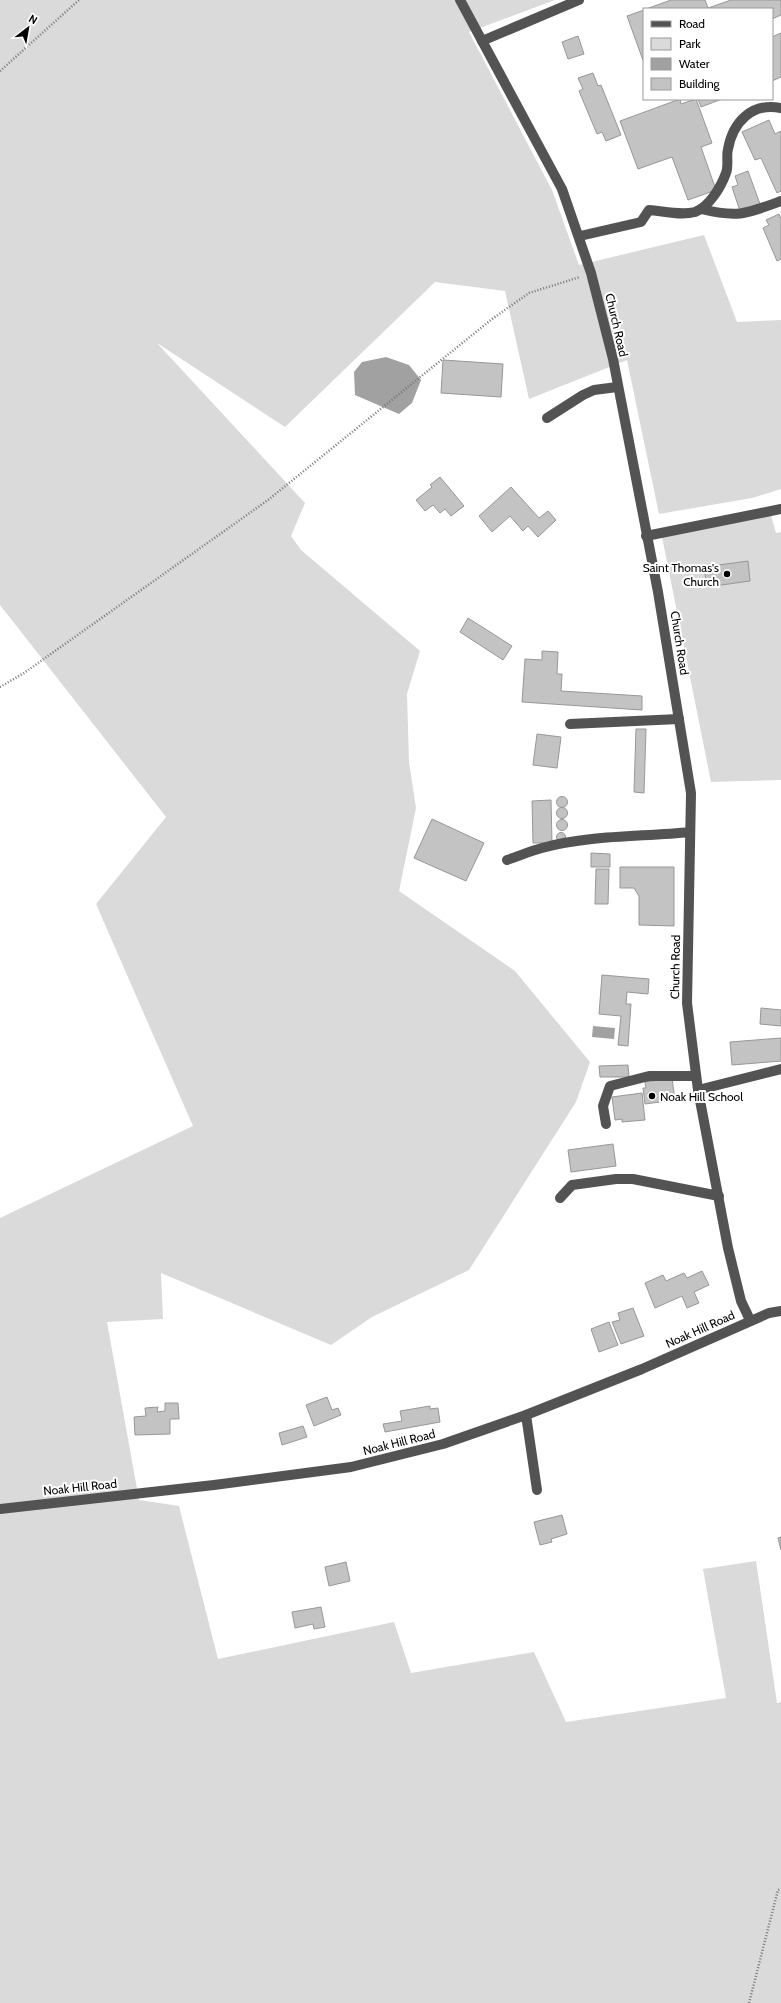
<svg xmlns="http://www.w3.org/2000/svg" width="781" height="2003" font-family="Cabin,sans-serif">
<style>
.green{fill:#dadada}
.water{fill:#a1a1a1}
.building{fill:#c3c3c3;stroke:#979797}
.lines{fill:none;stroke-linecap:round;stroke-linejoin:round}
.path{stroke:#757575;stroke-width:2.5;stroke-dasharray:1 2;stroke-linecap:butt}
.minor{stroke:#535353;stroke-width:10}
.poi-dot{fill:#000;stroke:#fff;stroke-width:1.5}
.labels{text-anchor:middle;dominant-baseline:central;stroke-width:4;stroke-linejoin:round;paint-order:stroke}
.street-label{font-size:12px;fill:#000;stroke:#fff}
.poi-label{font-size:12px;fill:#000;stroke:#fff;text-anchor:end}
</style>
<rect width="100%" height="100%" fill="#fff"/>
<g class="green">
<path d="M0,0h555l-86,32 83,158 27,75 125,-30 33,87 44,-2v169l-29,9 -93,16 -32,-154 -98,39 -24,-108 -70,-9 -150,145 -128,-84 148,160 -14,33 10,14 119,101 -13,43 2,68 7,46 -17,83 116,80 75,91 -14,40 -107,168 -97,47 -41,28 -170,-72 2,46 -56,3 32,178 40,6 39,153 176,-37 17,51 123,-21 32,70 160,-24 -23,-129 53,-8 21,142 4,-1v301h-781v-785l193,-92 -97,-222 70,-87 -166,-212z"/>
<path d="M770,512l6,21 5,-1v248l-70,2 -50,-250z"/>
</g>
<g class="water">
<path d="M386,357l23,8 12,15 -9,23 -13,11 -44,-19 -1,-23 8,-10z"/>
<path d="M593,1026l22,2 -1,11 -22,-2z"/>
</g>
<g class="building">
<path d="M671,0h34l3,8 23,-8h50v15l-9,4v-10h-126z"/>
<path d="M644,10v53l-17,-47z"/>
<path d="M781,33v44l-9,4v-44z"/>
<path d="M578,36l6,18 -16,5 -6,-17z"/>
<path d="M593,73l5,13 3,-1 20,50 -15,6 -4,-9 -5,2 -18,-43 4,-2 -5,-11z"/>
<path d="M680,99l1,5 15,-5 16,44 -11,4 15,43 -28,10 -16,-43 -34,12 -18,-48z"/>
<path d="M698,99h24l-21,8z"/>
<path d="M769,120l6,14 6,-3v60l-4,2 -16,-35 -6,2 -13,-28z"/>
<path d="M748,171l12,33 -20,7 -8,-24 6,-2 -3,-9z"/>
<path d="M779,214l2,5v40l-4,2 -14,-33 6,-3 -3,-5z"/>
<path d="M443,360l60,4 -2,33 -60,-4z"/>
<path d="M440,477l24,29 -13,10 -6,-7 -5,4 -7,-8 -8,6 -9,-11 16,-13 -2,-2z"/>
<path d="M511,487l28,31 9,-7 8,9 -18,17 -10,-11 -5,5 -13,-15 -18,16 -13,-16z"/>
<path d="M748,561l2,20 -43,6 -3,-20z"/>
<path d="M468,618l44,28 -9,14 -43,-28z"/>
<path d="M542,651l16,1 -1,22h5l-1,17 81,5v14l-120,-8 3,-43 17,1z"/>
<path d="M636,729h10l-2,64 -10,-1z"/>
<path d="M537,734l24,3 -4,31 -24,-3z"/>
<circle cx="562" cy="802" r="5.5"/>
<path d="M551,800l1,43h-19l-1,-42z"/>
<circle cx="562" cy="813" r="5.5"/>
<path d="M432,819l52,24 -18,38 -52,-23z"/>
<circle cx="562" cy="825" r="5.5"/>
<circle cx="561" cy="837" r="4.5"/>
<path d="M591,853l19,1v13h-19z"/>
<path d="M620,867h54v59l-35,-1v-29l-5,-8h-14z"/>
<path d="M596,869h13l-1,35h-13z"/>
<path d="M602,975l47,4 -1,15 -21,-2 -1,12h5l-3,42 -10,-1 3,-29 -22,-2z"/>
<path d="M761,1008l20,2v16l-21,-2z"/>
<path d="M781,1038v23l-49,4 -2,-23z"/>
<path d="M628,1065l1,12h-29l-1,-11z"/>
<path d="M672,1078l3,22 -30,4 -2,-16h3l-1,-6z"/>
<path d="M642,1093l3,27 -23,2v-3l-7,1 -3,-23z"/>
<path d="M613,1144l3,22 -45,6 -3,-22z"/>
<path d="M702,1271l7,14 -15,7 5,11 -12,5 -5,-12 -27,12 -10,-25 18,-8 3,6 18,-8 3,5z"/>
<path d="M633,1308l11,28 -23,8 -9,-22 8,-2 -2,-7z"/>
<path d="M609,1322l9,23 -19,7 -8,-23z"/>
<path d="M327,1397l5,13 6,-2 3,7 -27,11 -8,-21z"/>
<path d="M165,1403h13l1,16h-9v15l-35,1 -1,-18 12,-1 -1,-8 13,-1 -1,5 8,-1z"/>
<path d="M430,1406v3l8,-1 2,14 -55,10 -2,-8 19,-3 -2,-10z"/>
<path d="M303,1426l4,11 -25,8 -3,-12z"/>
<path d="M562,1515l5,19 -16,5 1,3 -12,3 -6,-23z"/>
<path d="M781,1537v13l-3,-12z"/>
<path d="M346,1562l4,19 -21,5 -4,-19z"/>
<path d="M321,1607l4,20 -11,2 -1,-5 -18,4 -3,-16z"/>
</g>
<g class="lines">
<g class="path">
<path d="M0,71l79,-71"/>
<path d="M0,687l24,-14 244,-173 224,-181 37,-26 51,-16"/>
<path d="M749,2003l29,-113 3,-1"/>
</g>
<g class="minor">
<path d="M460,0l102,189 29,84 22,86 45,233 33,201 -4,210 11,87 30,158 13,53 9,19"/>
<path d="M482,41l97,-41"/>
<path d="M701,209c37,9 45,5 80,-8"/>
<path d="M580,236l61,-14 8,-12c14,1 32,6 46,2 14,-5 26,-25 31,-39 3,-7 0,-17 2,-24 5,-27 24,-47 53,-41"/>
<path d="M547,418l36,-23 11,-5 23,-3"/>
<path d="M646,536l135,-27"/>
<path d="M570,724l109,-5"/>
<path d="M507,860c12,-4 23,-9 35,-12 48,-13 99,-11 148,-16"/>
<path d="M698,1090l83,-21"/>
<path d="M606,1124l-3,-18 7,-20 39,-10h47"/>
<path d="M560,1198l12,-13 44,-6h17l86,17"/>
<path d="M526,1415l11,75"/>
<path d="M0,1509l214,-24 137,-18 92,-23 83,-29 116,-46 127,-56 12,-2"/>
</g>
</g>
<g class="poi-dot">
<circle cx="727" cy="574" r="4"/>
<circle cx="652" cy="1096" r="4"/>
</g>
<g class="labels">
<g class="street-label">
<text transform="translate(617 325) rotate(77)">Church Road</text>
<text transform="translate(680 643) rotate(81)">Church Road</text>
<text transform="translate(675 967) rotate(-89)">Church Road</text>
<text transform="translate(700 1329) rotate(-24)">Noak Hill Road</text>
<text transform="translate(399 1442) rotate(-14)">Noak Hill Road</text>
<text transform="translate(80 1487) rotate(-6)">Noak Hill Road</text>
</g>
<g class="poi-label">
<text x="719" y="567">Saint Thomas's<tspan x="719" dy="14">Church</tspan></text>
<text x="660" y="1096" text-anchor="start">Noak Hill School</text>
</g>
</g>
<rect x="643" y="8" width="130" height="92" fill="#ffffff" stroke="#999999"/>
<rect x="651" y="21" width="20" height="6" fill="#535353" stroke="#999999"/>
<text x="679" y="28" font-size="12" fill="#000000">Road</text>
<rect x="651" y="38" width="20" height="12" fill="#dadada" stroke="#999999"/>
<text x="679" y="48" font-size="12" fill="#000000">Park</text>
<rect x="651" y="58" width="20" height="12" fill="#a1a1a1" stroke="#999999"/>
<text x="679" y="68" font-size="12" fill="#000000">Water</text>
<rect x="651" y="78" width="20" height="12" fill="#c3c3c3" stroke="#999999"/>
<text x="679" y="88" font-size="12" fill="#000000">Building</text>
<g transform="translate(28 28) rotate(31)" stroke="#ffffff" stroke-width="3" paint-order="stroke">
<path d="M0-3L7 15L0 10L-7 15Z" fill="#000000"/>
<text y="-6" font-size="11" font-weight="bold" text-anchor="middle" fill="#000000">N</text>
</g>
</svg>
